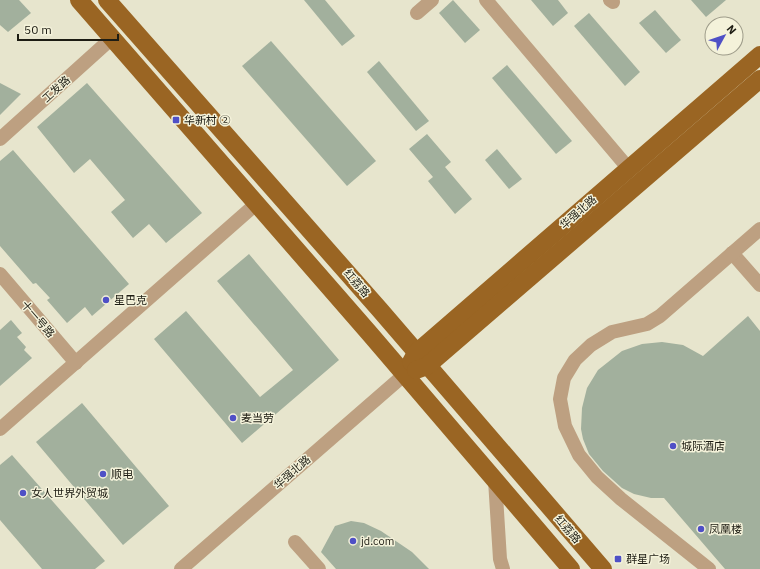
<svg xmlns="http://www.w3.org/2000/svg" width="760" height="569" font-family="'IBM Plex Sans','Noto Sans SC',sans-serif">
<style>
.building{fill:#a2b09d}
.lines{fill:none;stroke-linecap:round;stroke-linejoin:round}
.minor{stroke:#bda081;stroke-width:14}
.major{stroke:#9a6523;stroke-width:18}
.poi-dot{fill:#4f50c6;stroke:#f4f2da;stroke-width:1.5}
.labels{text-anchor:middle;dominant-baseline:central;stroke-width:3;stroke-linejoin:round;paint-order:stroke}
.street-label{font-size:11px;fill:#1d1c13;stroke:#f4f2da}
.poi-label{font-size:11px;fill:#1d1c13;stroke:#f4f2da;text-anchor:start}
</style>
<rect width="100%" height="100%" fill="#e7e5cd"/>
<g class="building">
<path d="M0,0h19l12,13 -23,19 -8,-7z"/>
<path d="M304,0h21l30,36 -13,10z"/>
<path d="M453,0l27,30 -15,13 -26,-30z"/>
<path d="M531,0h27l10,13 -15,13z"/>
<path d="M691,0h35l-20,17z"/>
<path d="M655,10l26,30 -15,13 -27,-30z"/>
<path d="M589,13l51,59 -15,14 -51,-60z"/>
<path d="M271,41l105,120 -29,25 -105,-120z"/>
<path d="M379,61l50,60 -13,10 -49,-59z"/>
<path d="M507,65l65,76 -16,13 -64,-76z"/>
<path d="M0,83l21,11 -21,21z"/>
<path d="M87,83l115,130 -36,30 -17,-19 -16,14 -22,-26 14,-12 -35,-41 -16,14 -37,-46z"/>
<path d="M427,134l24,28 -6,5 27,32 -17,15 -27,-33 5,-4 -24,-28z"/>
<path d="M497,149l25,30 -13,10 -24,-29z"/>
<path d="M13,150l116,134 -37,32 -7,-9 -18,16 -20,-23 3,-2 -14,-15 -3,1 -33,-38v-85z"/>
<path d="M249,254l90,106 -97,83 -88,-104 32,-28 74,86 33,-27 -76,-89z"/>
<path d="M748,316l12,15v238h-35l-61,-71h-13l-17,-4 -12,-6 -19,-17 -14,-17 -6,-15 -2,-10 1,-21 5,-20 11,-18 24,-19 20,-7 20,-2 21,3 20,11z"/>
<path d="M11,320l11,13 -5,4 9,10 -2,3 8,8 -32,28v-56z"/>
<path d="M82,403l87,103 -46,39 -87,-103z"/>
<path d="M12,455l93,106 -10,8h-53l-42,-49v-55z"/>
<path d="M351,521l13,2 17,8 31,21 17,17h-93l-15,-17 14,-26z"/>
</g>
<g class="lines">
<g class="minor">
<path d="M486,0l143,169"/>
<path d="M610,0l3,2"/>
<path d="M417,13l15,-13"/>
<path d="M0,139l112,-101"/>
<path d="M732,253l28,32"/>
<path d="M0,274l76,89"/>
<path d="M0,429l256,-225"/>
<path d="M495,480l5,79 3,10"/>
<path d="M295,542l24,27"/>
<path d="M181,569l223,-194"/>
<path d="M709,569l-88,-70 -24,-22 -18,-22 -14,-29 -5,-27 4,-21 11,-18 16,-15 21,-13 35,-8 13,-8 100,-87"/>
</g>
<g class="major">
<path d="M79,0l291,334 201,235"/>
<path d="M107,0l273,310 223,259"/>
<path d="M411,362l5,-9 344,-298"/>
<path d="M416,370l11,-4 333,-287"/>
</g>
</g>
<g class="poi-dot">
<rect x="172" y="116" width="8" height="8" rx="2"/>
<circle cx="106" cy="300" r="4"/>
<circle cx="233" cy="418" r="4"/>
<circle cx="673" cy="446" r="4"/>
<circle cx="103" cy="474" r="4"/>
<circle cx="23" cy="493" r="4"/>
<circle cx="701" cy="529" r="4"/>
<circle cx="353" cy="541" r="4"/>
<rect x="614" y="555" width="8" height="8" rx="2"/>
</g>
<g class="labels">
<g class="street-label">
<text transform="translate(56 89) rotate(-42)">工发路</text>
<text transform="translate(578 212) rotate(-41)">华强北路</text>
<text transform="translate(357 283) rotate(49)">红荔路</text>
<text transform="translate(38 319) rotate(49)">十一号路</text>
<text transform="translate(292 472) rotate(-41)">华强北路</text>
<text transform="translate(568 529) rotate(49)">红荔路</text>
</g>
<g class="poi-label">
<text x="184" y="120">华新村 ②</text>
<text x="114" y="300">星巴克</text>
<text x="241" y="418">麦当劳</text>
<text x="681" y="446">城际酒店</text>
<text x="111" y="474">顺电</text>
<text x="31" y="493">女人世界外贸城</text>
<text x="709" y="529">凤凰楼</text>
<text x="361" y="541">jd.com</text>
<text x="626" y="559">群星广场</text>
</g>
</g>
<g transform="translate(724 36) rotate(50)"><circle r="19" fill="#f4f2da" stroke="#9e9c8a"/>
<path d="M0-3L7 15L0 10L-7 15Z" fill="#4f50c6"/>
<text y="-6" font-size="11" font-weight="bold" text-anchor="middle" fill="#1d1c13">N</text>
</g>
<path d="M18 34v6h100v-6" fill="none" stroke="#1d1c13" stroke-width="2"/>
<text x="24" y="34" font-size="12" fill="#1d1c13" stroke="#f4f2da" stroke-width="3" paint-order="stroke">50 m</text>
</svg>
